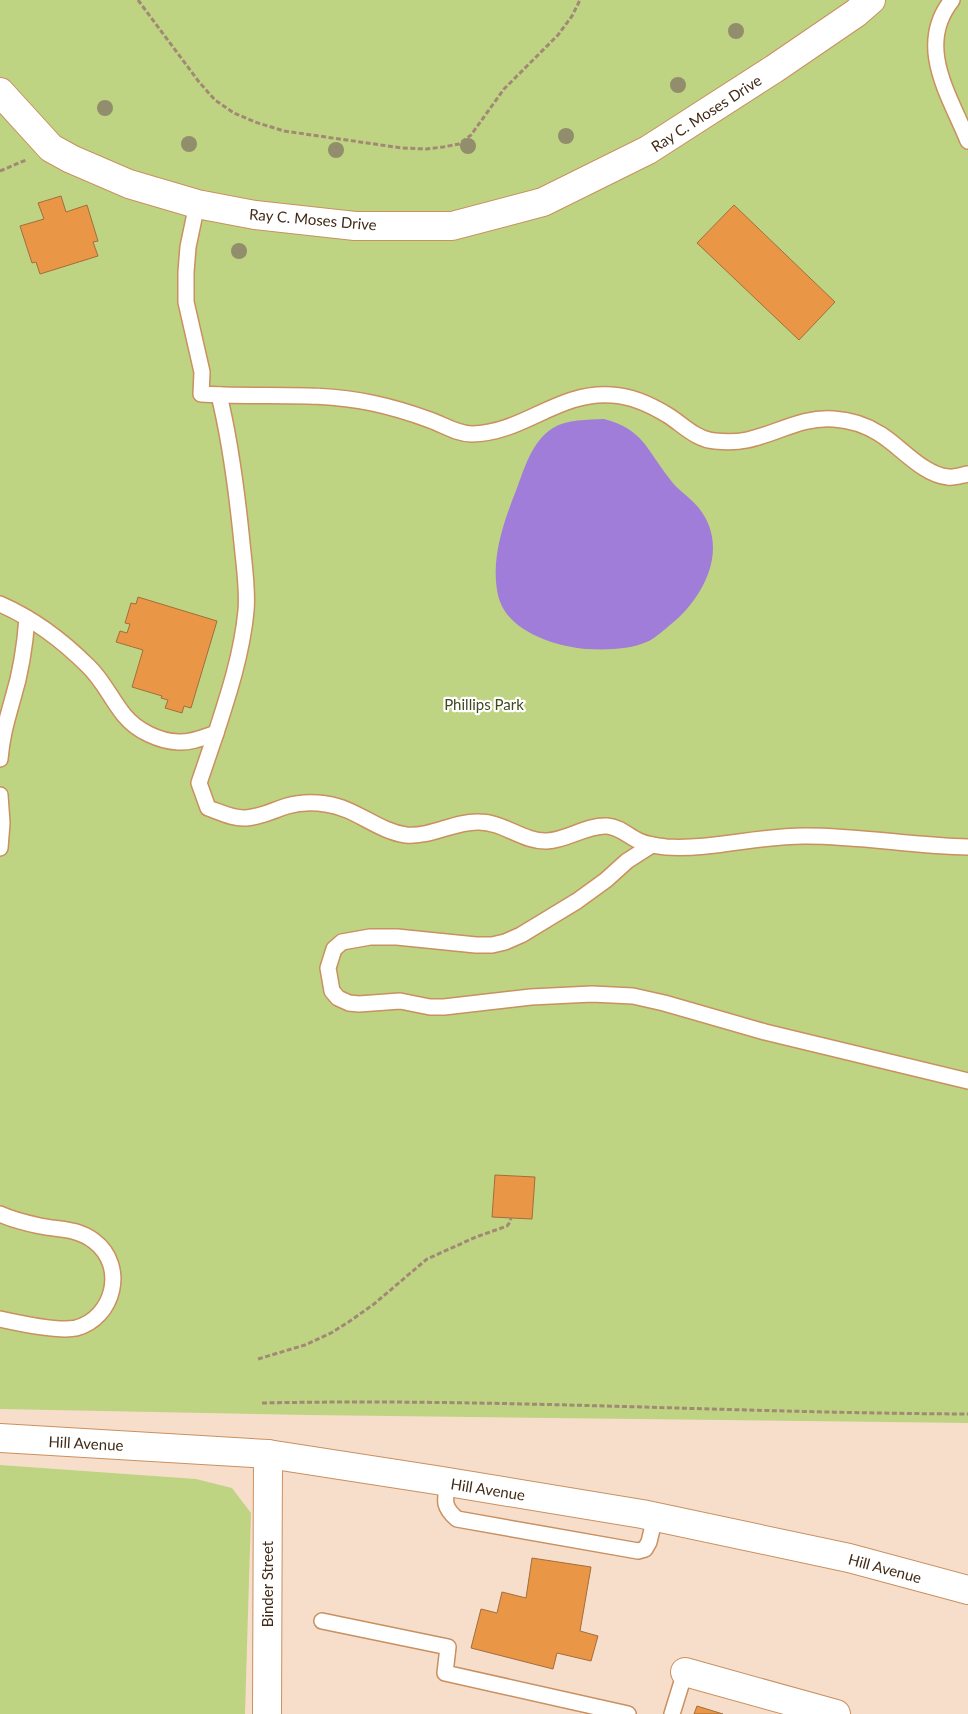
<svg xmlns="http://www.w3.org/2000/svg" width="968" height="1714" font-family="Lato,sans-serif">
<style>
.green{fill:#bfd482}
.water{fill:#a17dda}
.building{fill:#ea9647;stroke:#a36d3c}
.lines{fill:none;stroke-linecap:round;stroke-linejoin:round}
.lane-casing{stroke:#c99060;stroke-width:18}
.street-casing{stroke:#c99060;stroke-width:30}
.primary-casing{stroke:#c99060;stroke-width:30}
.path{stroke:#a18975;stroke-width:3;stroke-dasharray:5 2.5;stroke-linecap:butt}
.lane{stroke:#fff;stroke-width:15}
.street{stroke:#fff;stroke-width:28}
.primary{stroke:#fff;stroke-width:28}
.tree{fill:#928d6c}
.labels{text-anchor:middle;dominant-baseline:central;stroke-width:4.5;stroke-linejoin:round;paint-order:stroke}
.street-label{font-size:15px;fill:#412a16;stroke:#fff}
.park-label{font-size:15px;fill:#404a1e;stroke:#fff}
</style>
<rect width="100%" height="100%" fill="#f7decb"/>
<g class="green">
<path d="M0,0h968v1423l-660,-8 -308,-6z"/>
<path d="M0,1465l196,14 36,9 19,25 -6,201h-245z"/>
</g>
<path class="water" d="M604,419c39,10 43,31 65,59 8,12 21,19 29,29 33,40 6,91 -28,118 -7,6 -14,12 -21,16 -20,9 -43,9 -63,8 -33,-3 -80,-18 -88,-54 -8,-36 6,-74 19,-107 8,-21 15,-47 36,-60 14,-9 35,-8 51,-9z"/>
<g class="building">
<path d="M61,196l5,16 21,-7 11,36 -5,1 5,14 -58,18 -4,-12 -4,1 -12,-37 24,-7 -6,-16z"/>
<path d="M734,205l101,97 -36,38 -102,-97z"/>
<path d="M138,597l79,24 -26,87 -7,-2 -2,7 -17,-5 3,-8 -7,-2 1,-2 -30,-9 11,-37 -27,-8 4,-11 7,2 3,-9 -5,-1 6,-20 5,1z"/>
<path d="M495,1175l40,2 -3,42 -40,-2z"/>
<path d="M532,1558l59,9 -11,64 18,5 -7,25 -34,-8 -4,16 -82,-21 10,-39 16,4 5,-21 24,6z"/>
<path d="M697,1706l26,8h-29z"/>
</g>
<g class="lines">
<defs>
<g id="lane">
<path d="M952,0c-37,46 -2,96 16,141"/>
<path d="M197,204l-9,43 -2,25v30l16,70 -1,22c57,4 114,-3 171,9 19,4 39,10 58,17 14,5 27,14 42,14 52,-1 86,-43 140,-39 20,1 41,11 57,21 14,9 28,24 46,25 10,1 22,1 32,-1 29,-6 56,-24 87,-21 16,1 32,6 46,15 20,12 43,41 68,43 6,1 14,-2 20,-3"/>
<path d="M0,604c32,14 63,37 88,62 15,14 23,33 36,49 13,16 35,26 54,27 13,1 26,-5 38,-9 13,-40 26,-80 30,-122 2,-22 -2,-46 -4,-68 -5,-50 -11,-99 -23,-148"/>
<path d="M216,733l-17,50 9,25c12,4 25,11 38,10 15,-1 28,-8 41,-12 13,-4 27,-4 39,-2 30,4 51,27 80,31 27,2 48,-14 73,-13 25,0 44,20 68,19 21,-1 39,-16 60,-15 13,1 21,10 32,15 9,4 18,5 27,6 48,3 94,-12 141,-11 54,0 107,10 161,11"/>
<path d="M0,759c2,-24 7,-39 13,-61 8,-26 12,-53 14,-80"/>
<path d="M0,795l2,28 -2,25"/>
<path d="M652,845l-25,16 -21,19 -29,21 -56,34 -16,7 -13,3h-16l-79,-8h-27l-28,5 -8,7 -6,19 4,23 6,7 11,5 10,1 41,-3 30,6h14l87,-10 61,-3 41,2 31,7 101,29 203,49"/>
<path d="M0,1214c13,6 26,9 40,12 20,4 37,2 54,15 33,25 20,77 -18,87 -17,4 -58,-5 -76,-9"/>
<path d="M448,1482c-3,18 -6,24 9,37l181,32 7,-2 4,-7 6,-25"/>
<path d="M322,1621l126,26 -3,26 183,41"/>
<path d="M672,1714l13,-42"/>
</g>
<g id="street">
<path d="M0,92l51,56 20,11 58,25 68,20 58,11 100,11h97l91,-24 105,-52 126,-81 82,-56 15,-13"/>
<path d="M685,1672l151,42"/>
<path d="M267,1714l1,-260"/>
</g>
<path id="primary" d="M0,1438l268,16 168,26 206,34 207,44 119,32"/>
</defs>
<use href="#lane" class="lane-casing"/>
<use href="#street" class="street-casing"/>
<use href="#primary" class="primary-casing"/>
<g class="path">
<path d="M138,0l61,82 16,18 19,13 21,9 29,9 118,17 24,1 17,-2 16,-3 12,-9 33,-46 54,-54 14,-19 8,-16"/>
<path d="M0,171l26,-11"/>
<path d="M258,1359l47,-14 26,-12 19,-12 24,-17 53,-45 49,-22 31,-11 3,-4 1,-4"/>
<path d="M262,1403c235,-5 470,10 706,11"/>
</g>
<use href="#lane" class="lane"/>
<use href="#street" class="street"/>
<use href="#primary" class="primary"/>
</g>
<g class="tree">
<circle cx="736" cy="31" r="8"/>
<circle cx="678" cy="85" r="8"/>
<circle cx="105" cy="108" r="8"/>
<circle cx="566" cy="136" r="8"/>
<circle cx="189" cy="144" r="8"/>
<circle cx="468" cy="146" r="8"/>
<circle cx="336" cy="150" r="8"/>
<circle cx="239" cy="251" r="8"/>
</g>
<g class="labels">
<g class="street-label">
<text transform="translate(706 113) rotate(-33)">Ray C. Moses Drive</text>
<text transform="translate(313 219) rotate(5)">Ray C. Moses Drive</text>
<text transform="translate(86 1443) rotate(3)">Hill Avenue</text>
<text transform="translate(488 1489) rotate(9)">Hill Avenue</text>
<text transform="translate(885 1568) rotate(15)">Hill Avenue</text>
<text transform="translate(267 1584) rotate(-90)">Binder Street</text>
</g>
<g class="park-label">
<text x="484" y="704">Phillips Park</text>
</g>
</g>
</svg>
